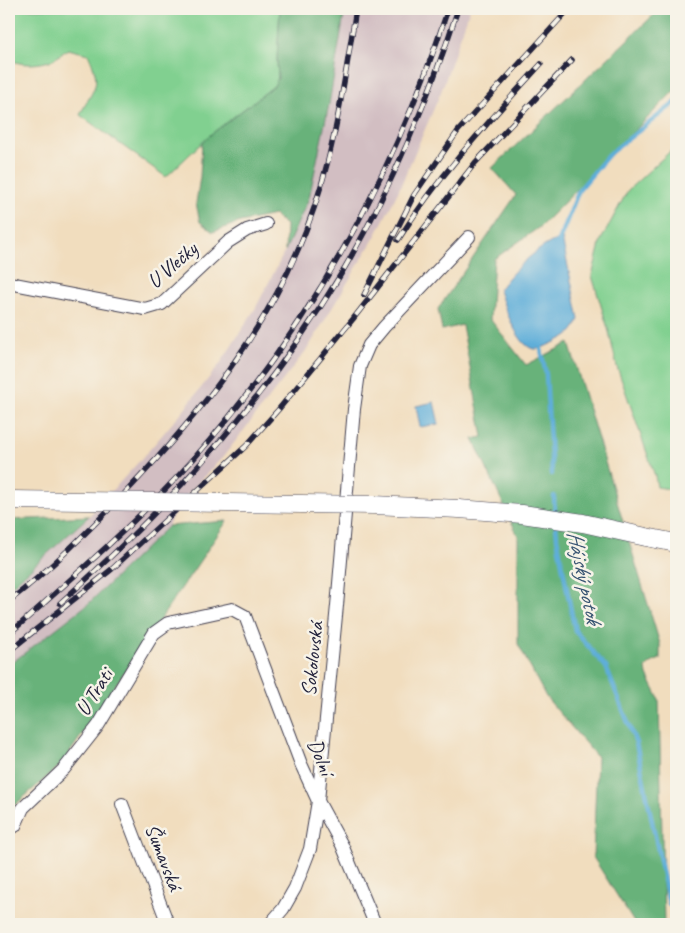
<svg xmlns="http://www.w3.org/2000/svg" width="685" height="933" font-family="Caveat,sans-serif">
<style>
.industrial{fill:#d2bec2}
.green{fill:#81d090;stroke:#527966}
.forest{fill:#68b27a;stroke:#456a5a}
.water{fill:#5eaed9;stroke:#40688a}
.lines{fill:none;stroke-linecap:round;stroke-linejoin:round}
.stream{stroke:#5eaed9;stroke-width:4.5}
.minor-casing{stroke:#413e4f;stroke-width:14}
.secondary-casing{stroke:#413e4f;stroke-width:19}
.minor{stroke:#fff;stroke-width:12}
.secondary{stroke:#fff;stroke-width:18}
.rail-casing{stroke:#22223b;stroke-width:5.5}
.rail{stroke:#f7f3e8;stroke-width:4;stroke-dasharray:11;stroke-linecap:butt}
.secondary-bridge-casing{stroke:#413e4f;stroke-width:19;stroke-linecap:butt}
.secondary-bridge{stroke:#fff;stroke-width:18}
.labels{text-anchor:middle;dominant-baseline:central;stroke-width:5;stroke-linejoin:round;paint-order:stroke}
.street-label{font-size:21px;fill:#22223b;stroke:#f7f3e8}
.water-label{font-size:22px;font-style:italic;fill:#375372;stroke:#f7f3e8}
</style>
<rect width="100%" height="100%" fill="#f7f3e8"/>
<filter id="ink" filterUnits="userSpaceOnUse"><feTurbulence type="fractalNoise" baseFrequency=".02" numOctaves="2"/><feDisplacementMap in="SourceGraphic" scale="10" xChannelSelector="R" yChannelSelector="G"/><feConvolveMatrix kernelMatrix="1 2 1 2 8 2 1 2 1" color-interpolation-filters="sRGB"/></filter>
<filter id="wash" filterUnits="userSpaceOnUse"><feTurbulence type="fractalNoise" baseFrequency=".0096" numOctaves="4" result="noise"/><feDisplacementMap in="SourceGraphic" scale="20" xChannelSelector="R" yChannelSelector="G"/><feGaussianBlur stdDeviation="1.12" result="paint"/><feColorMatrix in="noise" values="0 0 0 0 0 0 0 0 0 0 0 0 0 0 0 0 0 1.4 0 .05"/><feComposite in="paint" operator="in"/></filter>
<g filter="url(#wash)">
<rect width="100%" height="100%" fill="#f1ddbe"/>
<path class="industrial" d="M345,9h125l-29,83 -43,100 -23,45 -67,111 -85,109 -45,47 -10,22 -80,78 -79,61v-77l80,-72 56,-61 36,-42 39,-49 35,-55 30,-58 24,-53 20,-94z"/>
<g class="green">
<path d="M9,9h271l-3,51 1,18 -4,8 -64,49 -44,42 -86,-62c14,-29 23,-28 8,-61l-20,-5c-5,3 -11,9 -16,11 -13,5 -32,6 -43,-1z"/>
<path d="M676,146v344l-19,-3 -2,-11 -38,-109 -8,-35 -17,-56 9,-36 27,-50z"/>
</g>
<g class="forest">
<path d="M280,9h65l-16,95 -20,94 -24,53 1,-26 -12,-10 -34,7 -27,10 -13,-10 -4,-19 4,-26 2,-34 8,-8 64,-49 4,-8 -1,-18z"/>
<path d="M660,9h16v80l-135,137 -47,33 -4,60 36,46 43,-22 91,301v15l-9,4 -5,5 1,7 12,24 5,225h-29l-42,-67 4,-100 -51,-60 -28,-53v-108l-45,-97 10,-2 -21,-112 -20,5 -4,-21 78,-114 -24,-27z"/>
<path d="M89,516l-74,67 -6,5v-68z"/>
<path d="M227,521l-165,243 -53,46v-145l79,-61 80,-78z"/>
</g>
<g class="water">
<path d="M562,238l17,81c-5,14 -11,17 -24,23 -5,2 -12,6 -18,7 -18,3 -34,-46 -38,-59 12,-18 42,-47 63,-52z"/>
<path d="M434,402l5,22 -19,3 -4,-21z"/>
</g>
<g class="lines">
<g class="stream">
<path d="M558,243l21,-53 31,-37 66,-51"/>
<path d="M540,344l6,31 6,99"/>
<path d="M554,496l1,20"/>
<path d="M556,524l1,14 18,93 31,36 30,76 33,161 7,8"/>
</g>
</g>
</g>
<g filter="url(#ink)">
<g class="lines">
<defs>
<g id="minor">
<path d="M9,283l136,26 17,-5 66,-62 19,-12 19,-6"/>
<path d="M122,804l46,120"/>
<path d="M9,829l6,-3 8,-18 41,-39 34,-43 56,-93 14,-10 64,-14 13,7 56,148 17,37 24,44 33,79"/>
<path d="M270,924l13,-15 12,-21 15,-39 8,-48 20,-206 16,-186 6,-43 9,-21 15,-18 85,-90"/>
</g>
<path id="secondary" d="M646,537l30,6"/>
</defs>
<use href="#minor" class="minor-casing"/>
<use href="#secondary" class="secondary-casing"/>
<use href="#minor" class="minor"/>
<use href="#secondary" class="secondary"/>
<defs>
<g id="rail">
<path d="M398,240c41,-65 92,-120 143,-176"/>
<path d="M364,295l50,-100 44,-64 111,-122"/>
<path d="M9,601c42,-32 79,-70 116,-108 74,-78 142,-162 181,-263 28,-71 38,-147 50,-221"/>
<path d="M60,603c109,-96 206,-204 281,-329 49,-83 87,-173 117,-265"/>
<path d="M9,634c62,-55 126,-110 181,-171 119,-133 203,-285 258,-454"/>
<path d="M9,651l103,-82 134,-123 32,-36 75,-91 122,-156 97,-103"/>
</g>
</defs>
<use href="#rail" class="rail-casing"/>
<use href="#rail" class="rail"/>
<defs>
<path id="secondary-bridge" d="M11,500l363,5 85,4 63,5 61,9 63,14"/>
</defs>
<use href="#secondary-bridge" class="secondary-bridge-casing"/>
<use href="#secondary-bridge" class="secondary-bridge"/>
</g>
</g>
<g class="labels">
<g class="street-label">
<text transform="translate(172 265) rotate(-41)">U Vlečky</text>
<text transform="translate(312 659) rotate(-84)">Sokolovská</text>
<text transform="translate(94 692) rotate(-58)">U Trati</text>
<text transform="translate(321 757) rotate(68)">Dolní</text>
<text transform="translate(164 857) rotate(69)">Šumavská</text>
</g>
<g class="water-label">
<text transform="translate(584 577) rotate(78)">Hájský potok</text>
</g>
</g>
<rect width="685" height="933" fill="none" stroke="#f7f3e8" stroke-width="30"/>
</svg>
